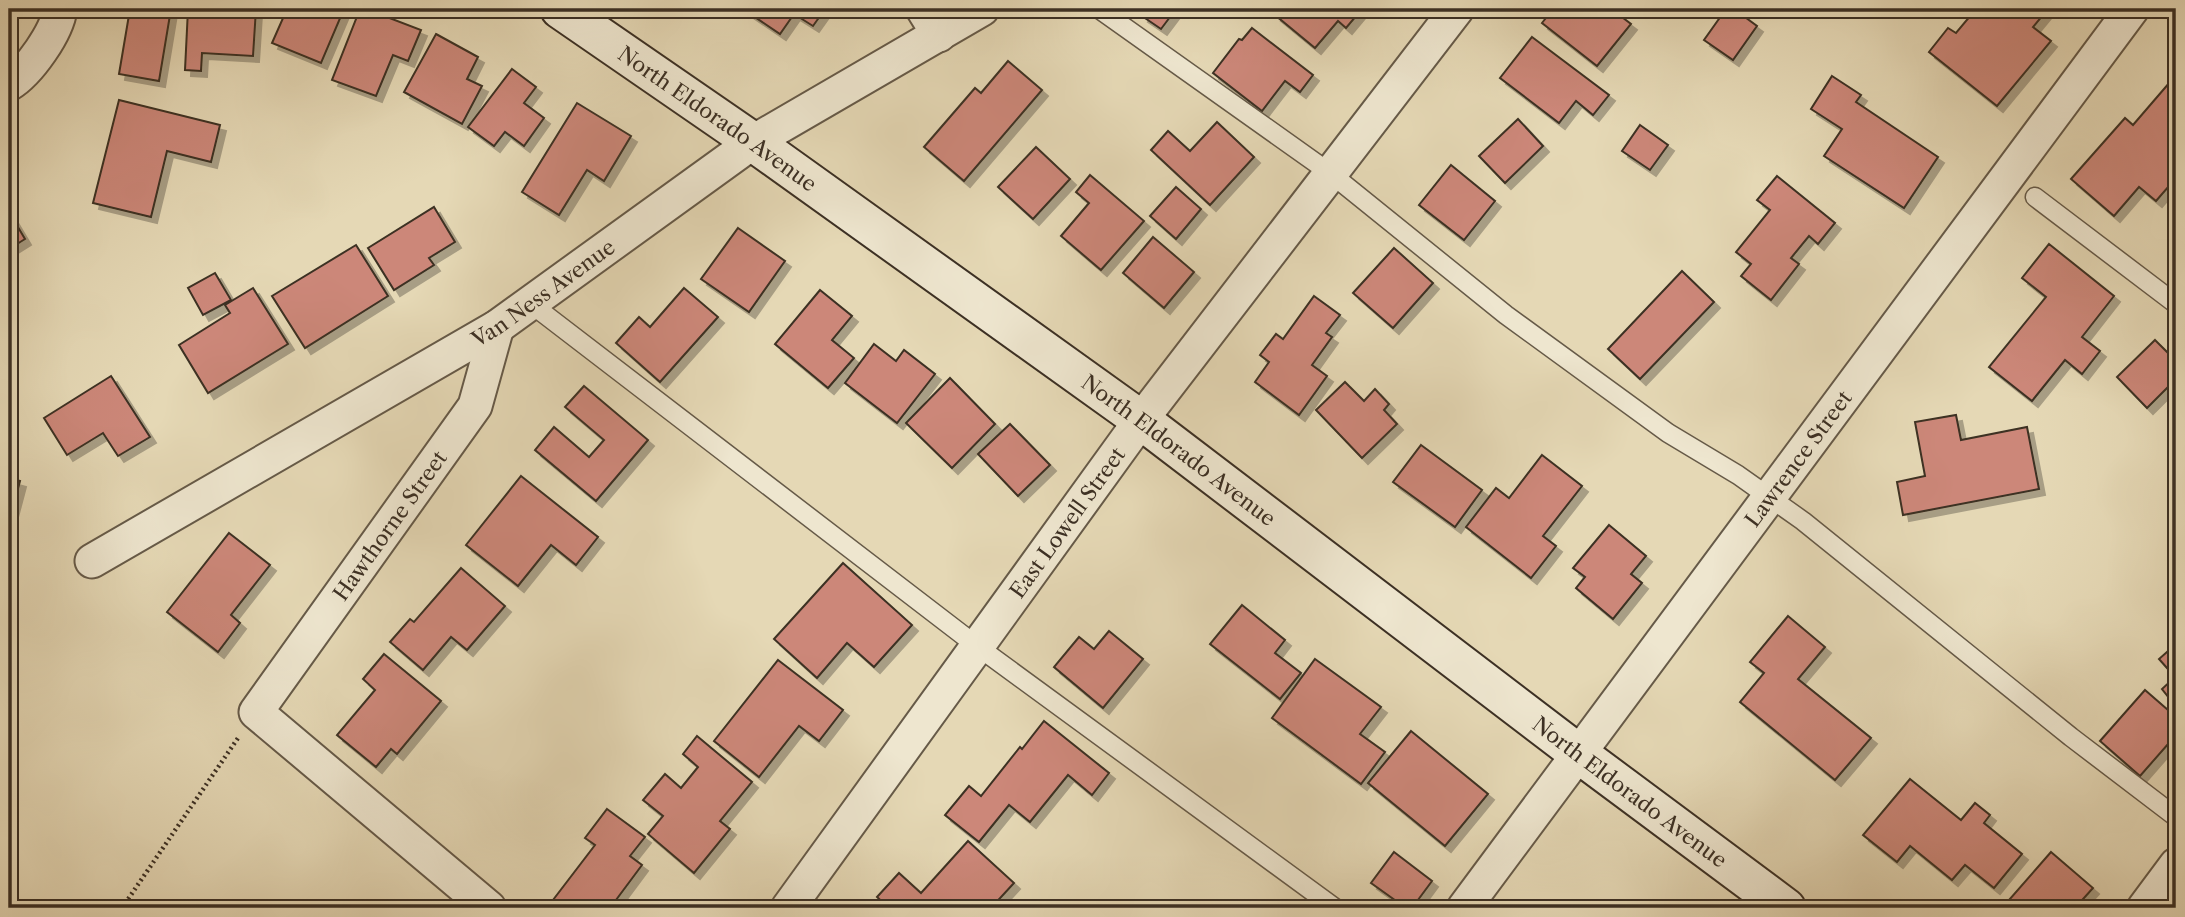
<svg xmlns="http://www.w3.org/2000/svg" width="2185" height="917" font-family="'Libre Caslon Text',serif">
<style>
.building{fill:#cc8779;stroke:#3c3024;stroke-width:2;filter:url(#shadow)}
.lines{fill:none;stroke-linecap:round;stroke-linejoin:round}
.lane-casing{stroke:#665a48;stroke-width:21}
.street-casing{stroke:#665a48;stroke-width:37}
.secondary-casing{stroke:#3c3024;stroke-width:42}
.path{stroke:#3c3024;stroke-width:4.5;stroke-dasharray:2 3.5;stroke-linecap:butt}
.lane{stroke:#eee6cf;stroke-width:18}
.street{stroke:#eee6cf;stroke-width:33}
.secondary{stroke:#eee6cf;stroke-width:38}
.labels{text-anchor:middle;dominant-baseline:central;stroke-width:7;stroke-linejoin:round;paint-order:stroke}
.street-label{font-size:21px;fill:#3c3024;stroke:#eee6cf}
</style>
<defs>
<filter id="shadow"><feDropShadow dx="6" dy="6" stdDeviation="0" flood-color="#0004"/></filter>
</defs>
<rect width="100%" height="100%" fill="#e5d8b5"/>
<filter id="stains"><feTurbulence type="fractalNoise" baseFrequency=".00286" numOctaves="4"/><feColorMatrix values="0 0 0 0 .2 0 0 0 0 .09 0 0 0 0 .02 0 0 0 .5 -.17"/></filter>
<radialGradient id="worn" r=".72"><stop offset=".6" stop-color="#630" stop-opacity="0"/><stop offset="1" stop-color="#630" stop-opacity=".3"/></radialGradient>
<g class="building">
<path d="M130,9h41l-12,72 -40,-7z"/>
<path d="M188,9h68l-3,47 -51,-3 -1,18 -16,-1z"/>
<path d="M287,9h57l-23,54 -49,-20z"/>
<path d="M360,9h6l55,21 -13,31 -15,-6 -17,41 -44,-16z"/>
<path d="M743,9h82l-12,17 -19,-12 -14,20z"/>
<path d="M1147,9h29l-15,20 -19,-13z"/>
<path d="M1280,9h82l-16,19 -8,-7 -23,27 -40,-33z"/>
<path d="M1553,9h62l-1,2 17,13 -34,42 -55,-43z"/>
<path d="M1726,9h8l23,17 -24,34 -29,-20z"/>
<path d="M1976,9h72l-15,18 18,14 -54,65 -68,-54 19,-24 8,5z"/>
<path d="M1252,28l61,47 -13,17 -15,-11 -23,30 -49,-38 26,-34 3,1z"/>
<path d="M436,34l42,23 -11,22 15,7 -20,38 -58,-32z"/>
<path d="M1532,37l77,58 -16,20 -17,-14 -17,22 -59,-45z"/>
<path d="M1008,61l34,29 -78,91 -40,-34 51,-59 6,5z"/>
<path d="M512,69l24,18 -12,16 20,15 -20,28 -19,-14 -11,14 -26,-19z"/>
<path d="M2176,75v75l-4,5 4,3v20l-20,23 -17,-14 -25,29 -43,-37 54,-61 8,7z"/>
<path d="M1832,76l29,19 -5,7 82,55 -34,51 -80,-52 18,-27 -31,-20z"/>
<path d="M119,100l101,25 -9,37 -44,-11 -16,66 -58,-14z"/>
<path d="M577,103l54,33 -27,45 -17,-11 -28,45 -37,-23z"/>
<path d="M1518,119l25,27 -38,37 -26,-27z"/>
<path d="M1217,122l37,35 -44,48 -59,-55 17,-19 22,20z"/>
<path d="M1640,125l28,20 -18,25 -28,-19z"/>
<path d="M1036,147l34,32 -37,40 -35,-32z"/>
<path d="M1451,165l44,36 -31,39 -45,-35z"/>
<path d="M1090,175l54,46 -43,49 -40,-34 28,-33 -13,-11z"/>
<path d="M1777,176l58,47 -17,21 -9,-8 -18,22 8,6 -28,36 -30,-24 10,-12 -15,-12 34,-42 -13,-10z"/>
<path d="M1176,187l25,22 -25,30 -26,-23z"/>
<path d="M434,207l21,35 -26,16 5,7 -40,25 -26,-42z"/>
<path d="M9,212l16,27 -16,10z"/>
<path d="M738,228l47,33 -36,51 -48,-33z"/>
<path d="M1153,237l41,35 -30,36 -41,-35z"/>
<path d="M2049,244l65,52 -32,41 18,14 -18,23 -17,-14 -33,41 -43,-34 57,-70 -24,-19z"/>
<path d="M356,245l32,51 -83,52 -33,-52z"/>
<path d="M1394,248l39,35 -40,45 -40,-35z"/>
<path d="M1682,271l32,31 -74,77 -32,-30z"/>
<path d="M215,273l16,27 -28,15 -15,-27z"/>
<path d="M253,288l35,56 -80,49 -29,-48 51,-32 -5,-8z"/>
<path d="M684,288l34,29 -58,65 -44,-39 23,-26 11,10z"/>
<path d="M820,290l32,26 -20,24 22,18 -26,30 -53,-44z"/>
<path d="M1314,296l26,19 -14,18 6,4 -20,28 15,11 -28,39 -44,-33 14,-20 -9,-7 16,-21 7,5z"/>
<path d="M2155,340l21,21v18l-29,29 -30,-31z"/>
<path d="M874,344l22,17 8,-11 31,24 -38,49 -52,-40z"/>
<path d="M111,376l39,61 -32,19 -15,-23 -36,22 -23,-37z"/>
<path d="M950,378l45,46 -43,44 -46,-45z"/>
<path d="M1345,382l19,19 11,-12 14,15 -5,6 13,14 -35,34 -46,-48z"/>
<path d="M584,386l64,54 -52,61 -61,-51 19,-23 35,30 15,-17 -39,-33z"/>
<path d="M1956,415l5,25 66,-13 12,62 -136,26 -6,-33 28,-6 -10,-54z"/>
<path d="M1010,424l40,41 -32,31 -40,-42z"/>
<path d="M1421,445l61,45 -27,37 -62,-45z"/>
<path d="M1542,455l40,31 -39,50 13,10 -25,32 -65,-51 30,-39 13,10z"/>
<path d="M521,476l77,61 -22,28 -25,-20 -33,41 -52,-41z"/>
<path d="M9,478l11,3 -9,34h-2z"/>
<path d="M1609,525l37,31 -15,18 11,9 -29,36 -37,-31 9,-11 -12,-9z"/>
<path d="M229,533l41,32 -39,50 9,8 -22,29 -51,-40z"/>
<path d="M843,563l69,62 -38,42 -27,-24 -30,35 -43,-39z"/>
<path d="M461,568l44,38 -38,44 -16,-13 -28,33 -33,-28 20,-23 4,3z"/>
<path d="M1242,605l43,35 -10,13 26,20 -21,26 -70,-55z"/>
<path d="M1788,616l37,31 -27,32 73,59 -36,42 -95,-78 24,-29 -14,-11z"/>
<path d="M1109,631l34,28 -40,49 -49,-41 25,-30 15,12z"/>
<path d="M2176,644v56l-3,3 -11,-14 13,-12 -16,-18z"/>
<path d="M384,654l57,47 -44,53 -6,-5 -15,18 -39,-32 38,-45 -12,-11z"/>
<path d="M1315,659l66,48 -21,27 25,18 -24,32 -89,-66z"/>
<path d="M778,660l65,50 -24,31 -20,-15 -40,51 -45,-36z"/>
<path d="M2145,690l31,27v18l-36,41 -40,-35z"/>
<path d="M1044,721l65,52 -17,22 -24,-20 -38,47 -21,-17 -30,37 -34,-27 24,-29 12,10 39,-49 2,2z"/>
<path d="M1411,731l77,63 -43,52 -77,-63z"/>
<path d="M697,736l55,46 -32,39 10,8 -36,44 -46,-39 15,-18 -20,-16 22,-26 16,14 17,-21 -15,-13z"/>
<path d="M1910,779l51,41 14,-17 15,12 -6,8 38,31 -28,34 -29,-23 -13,15 -42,-34 -13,16 -34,-27z"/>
<path d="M607,809l38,28 -15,19 12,9 -32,43h-46l-11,-8 42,-55 -10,-7z"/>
<path d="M968,841l46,42 -23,25h-102l-12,-11 22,-24 22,20z"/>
<path d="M1394,852l38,29 -20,27h-6l-35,-25z"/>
<path d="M2051,852l42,36 -18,20h-73z"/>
</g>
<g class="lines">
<defs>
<g id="lane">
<path d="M1099,9l231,164 176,142 162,118 70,42 65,46 268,216 105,80"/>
<path d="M2035,197l141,107"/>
<path d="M530,303l447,343 358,262"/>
</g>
<g id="street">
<path d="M923,9l16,26"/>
<path d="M9,84c20,-12 48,-52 51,-75"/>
<path id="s1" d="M92,561l405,-234 256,-185 229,-133"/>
<path id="s2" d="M489,908l-233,-196 219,-306 22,-79"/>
<path id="s3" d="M788,908l353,-488 316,-411"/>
<path id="s4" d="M1464,908l668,-899"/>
<path d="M2144,908l32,-43"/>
</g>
<g id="secondary">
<path id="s5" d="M560,9l193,133 388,278 438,334 207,154"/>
</g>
</defs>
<use href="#lane" class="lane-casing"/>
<use href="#street" class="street-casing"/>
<use href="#secondary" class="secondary-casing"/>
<path class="path" d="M122,908l116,-170"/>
<use href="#lane" class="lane"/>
<use href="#street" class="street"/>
<use href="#secondary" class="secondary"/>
</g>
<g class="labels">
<g class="street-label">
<text stroke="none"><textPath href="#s5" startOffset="192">North Eldorado Avenue</textPath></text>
<text stroke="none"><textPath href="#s1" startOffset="525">Van Ness Avenue</textPath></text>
<text stroke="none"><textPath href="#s5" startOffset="760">North Eldorado Avenue</textPath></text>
<text stroke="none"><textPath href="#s4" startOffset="560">Lawrence Street</textPath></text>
<text stroke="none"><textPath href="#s3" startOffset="476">East Lowell Street</textPath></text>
<text stroke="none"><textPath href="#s2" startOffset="534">Hawthorne Street</textPath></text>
<text stroke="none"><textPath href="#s5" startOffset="1326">North Eldorado Avenue</textPath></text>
</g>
</g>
<rect width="2185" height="917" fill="none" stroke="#e5d8b5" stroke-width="35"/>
<rect x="10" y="10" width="2164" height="896" fill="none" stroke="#3c3024" stroke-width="3.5"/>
<rect x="18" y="18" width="2150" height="882" fill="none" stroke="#3c3024" stroke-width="2"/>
<rect width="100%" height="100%" filter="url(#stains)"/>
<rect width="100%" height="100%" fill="url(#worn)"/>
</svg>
